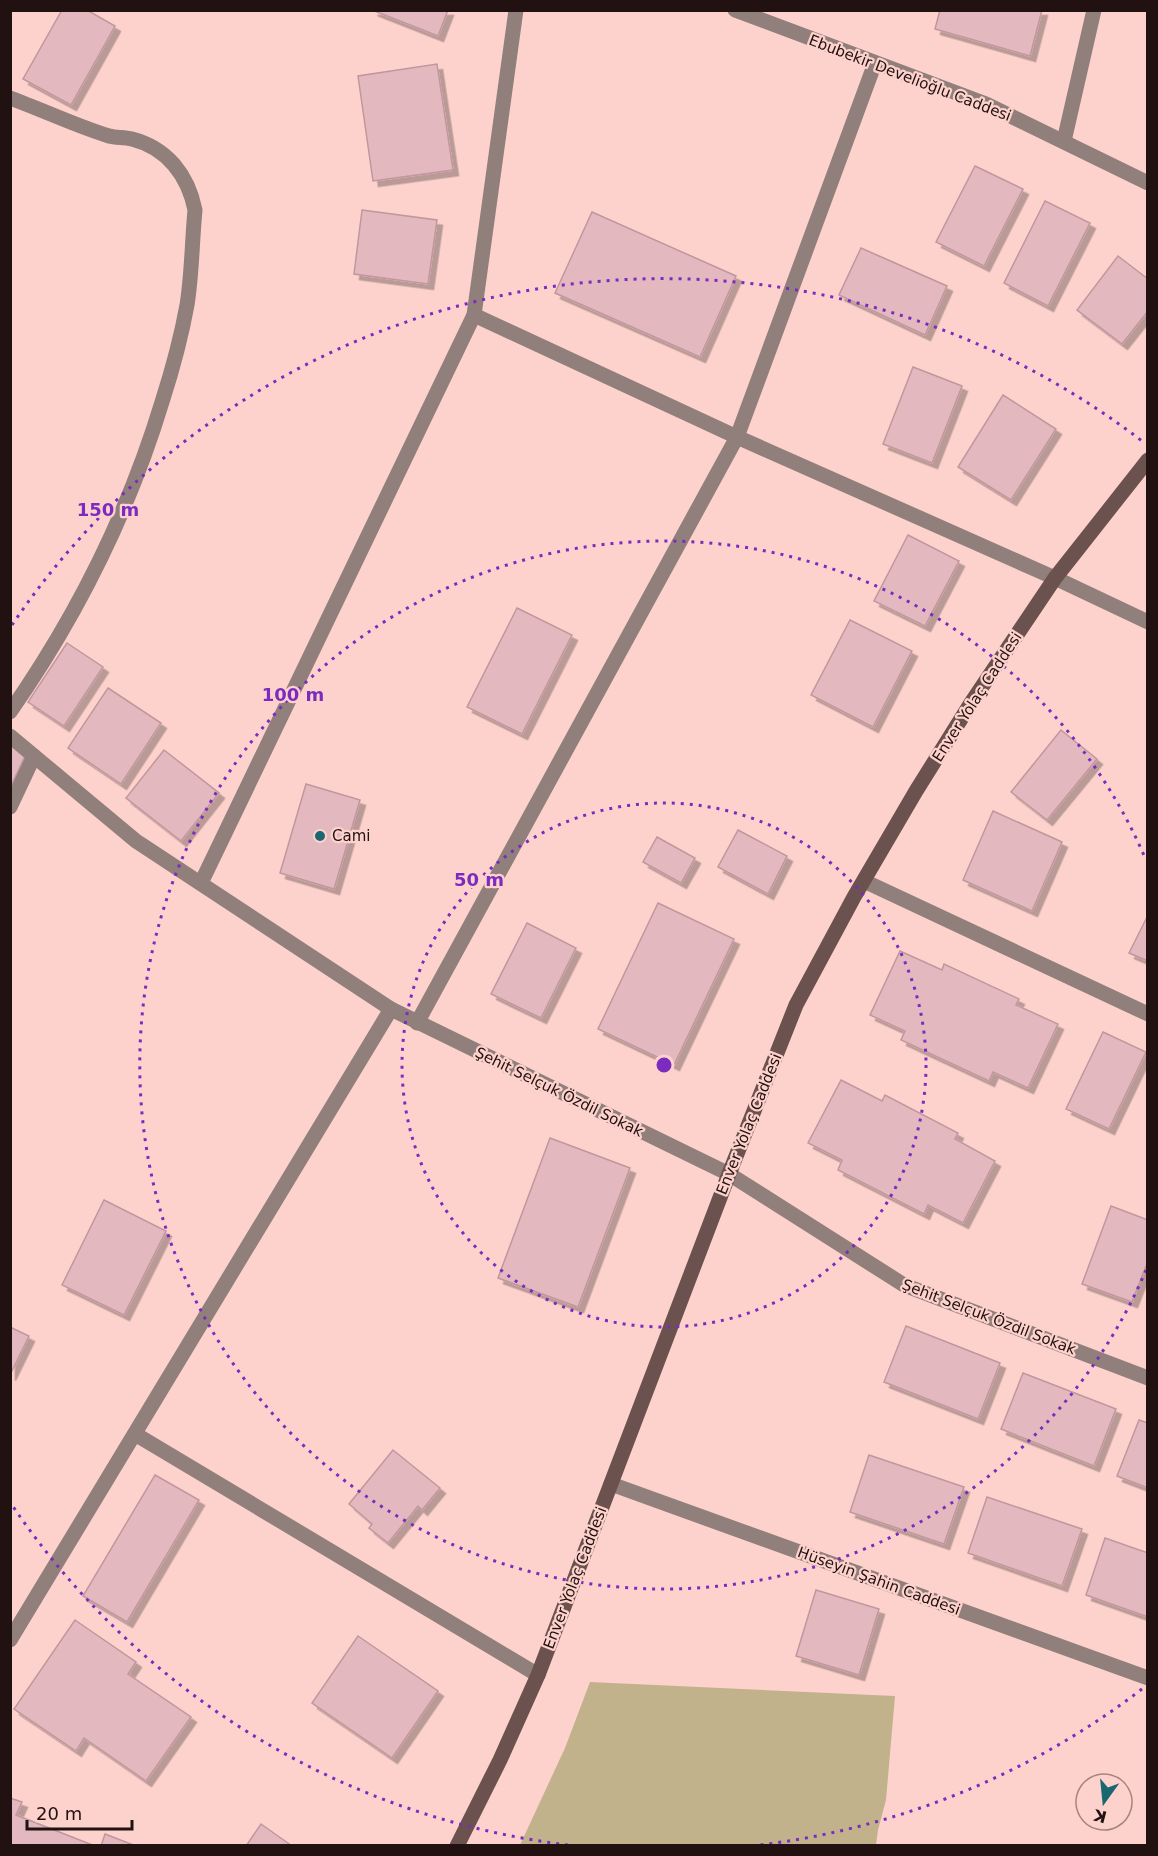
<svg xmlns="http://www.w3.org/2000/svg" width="1158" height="1856" font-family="'DejaVu Sans',sans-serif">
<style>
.green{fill:#c2b28c}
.building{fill:#e3b8bf;stroke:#c1979e;stroke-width:1.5;filter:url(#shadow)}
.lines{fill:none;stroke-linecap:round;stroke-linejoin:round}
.street{stroke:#917f7c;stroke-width:15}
.secondary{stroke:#6b524f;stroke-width:15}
.ring{fill:none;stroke:#7b2cbf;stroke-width:3;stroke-dasharray:3 6}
.poi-dot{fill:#1b6770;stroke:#fed2cc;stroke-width:2}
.labels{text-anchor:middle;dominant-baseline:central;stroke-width:4.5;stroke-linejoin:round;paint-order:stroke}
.street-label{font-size:15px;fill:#211211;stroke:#fed2cc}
.poi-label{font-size:15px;fill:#211211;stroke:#fed2cc;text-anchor:start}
.centre{fill:#7b2cbf;stroke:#fed2cc;stroke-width:3}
.ring-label{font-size:18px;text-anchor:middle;font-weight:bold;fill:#7b2cbf;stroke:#fed2cc;stroke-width:4.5;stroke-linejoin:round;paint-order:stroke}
</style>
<defs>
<filter id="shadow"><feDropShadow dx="5.5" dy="5.5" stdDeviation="0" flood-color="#0004"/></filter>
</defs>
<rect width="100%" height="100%" fill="#fed2cc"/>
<path class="green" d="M590,1682l305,14 -9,104 -8,30 -2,15h-356l45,-97z"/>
<g class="building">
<path d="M62,10h25l28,16 -44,79 -48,-26z"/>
<path d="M372,10h76l-10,26z"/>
<path d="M940,10h102l-12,46 -95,-27z"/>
<path d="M437,64l16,106 -80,11 -15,-105z"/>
<path d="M975,166l48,23 -39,77 -48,-24z"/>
<path d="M1045,201l45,22 -42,83 -44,-23z"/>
<path d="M362,210l75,10 -9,64 -74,-10z"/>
<path d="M592,212l144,64 -36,81 -145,-64z"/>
<path d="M861,248l86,38 -22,49 -86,-40z"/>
<path d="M1118,256l30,23v32l-26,33 -45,-34z"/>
<path d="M913,367l49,19 -30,77 -49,-19z"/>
<path d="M1003,395l53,34 -45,71 -53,-33z"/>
<path d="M908,535l51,26 -34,65 -51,-25z"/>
<path d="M517,608l55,27 -50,99 -55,-27z"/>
<path d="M850,620l62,31 -39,76 -62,-32z"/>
<path d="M67,643l36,24 -39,59 -36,-24z"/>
<path d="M108,688l53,35 -40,61 -53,-36z"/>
<path d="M1061,730l36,29 -50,61 -36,-28z"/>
<path d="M10,744l17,8 -17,36z"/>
<path d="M164,750l55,43 -38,48 -55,-43z"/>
<path d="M306,784l54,16 -26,89 -54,-16z"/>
<path d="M993,811l69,31 -30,69 -69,-31z"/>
<path d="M738,830l49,26 -19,38 -50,-27z"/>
<path d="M657,837l38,21 -14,25 -38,-21z"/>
<path d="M658,903l76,36 -60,126 -76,-36z"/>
<path d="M1148,915v46l-19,-8z"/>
<path d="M527,923l49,25 -35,70 -50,-24z"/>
<path d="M900,951l42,19 2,-6 75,35 -3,6 42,19 -30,64 -35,-16 -4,9 -88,-41 4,-9 -35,-16z"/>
<path d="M1103,1032l43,20 -37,77 -43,-20z"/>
<path d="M841,1080l41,21 3,-6 73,38 -3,6 40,22 -32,62 -35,-18 -4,9 -86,-44 4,-10 -34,-17z"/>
<path d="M550,1138l80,30 -52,139 -80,-29z"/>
<path d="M104,1200l62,31 -42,84 -62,-30z"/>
<path d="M1111,1206l37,14v41l-16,41 -50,-18z"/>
<path d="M906,1326l94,37 -22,56 -94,-37z"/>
<path d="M10,1327l19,9 -19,39z"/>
<path d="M1023,1373l93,36 -22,57 -93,-37z"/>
<path d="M1139,1420l9,3v65l-31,-12z"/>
<path d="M393,1450l47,38 -18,22 -4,-4 -30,37 -19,-15 3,-4 -23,-20z"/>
<path d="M869,1455l95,32 -20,57 -94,-32z"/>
<path d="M155,1475l44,25 -72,122 -44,-26z"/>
<path d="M987,1497l95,32 -20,57 -94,-33z"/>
<path d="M1105,1538l43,15v64l-62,-22z"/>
<path d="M816,1590l63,19 -20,66 -63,-19z"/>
<path d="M75,1620l61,42 -8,12 63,43 -45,64 -62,-43 -8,13 -62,-42z"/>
<path d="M358,1636l80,55 -46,67 -80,-55z"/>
<path d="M10,1798l12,4 -6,13 79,31h-85z"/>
<path d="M261,1824l31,22h-46z"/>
<path d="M105,1834l31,12h-35z"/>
</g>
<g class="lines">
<g class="street">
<path d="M516,10l-42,305 263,122 318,141 93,44"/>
<path d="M735,10l251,94 162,79"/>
<path d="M10,98c33,12 66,28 99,38 7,2 15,1 23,3 35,9 56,36 63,71 -3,31 -3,64 -8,95 -6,33 -15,66 -25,97 -34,112 -85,214 -152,310"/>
<path d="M1064,141l30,-131"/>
<path d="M10,736l126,105 255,168 338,165 175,111 244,93"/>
<path d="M10,807l24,-51"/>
<path d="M864,881l284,133"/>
<path d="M201,883l273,-568"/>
<path d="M417,1023l320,-586 138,-374"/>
<path d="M135,1434l403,241"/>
<path d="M611,1484l537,194"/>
<path d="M10,1640l381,-631"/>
</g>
<path class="secondary" d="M457,1846l43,-86 38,-85 191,-501 67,-169 58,-108 62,-106 55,-88 84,-125 93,-118"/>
</g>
<g class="ring">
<circle cx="664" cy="1065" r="262"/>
<path d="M1146 1270A524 524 0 1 1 1146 860"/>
<path d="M1142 1689A786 786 0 0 1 760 1845M568 1845A786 786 0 0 1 12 1505M12 625A786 786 0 0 1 1142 441"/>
</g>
<circle class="poi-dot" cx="320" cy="836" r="6"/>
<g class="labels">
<g class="street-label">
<text transform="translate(910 78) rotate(21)">Ebubekir Develioğlu Caddesi</text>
<text transform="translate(977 697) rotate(-57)">Enver Yolaç Caddesi</text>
<text transform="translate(559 1092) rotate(26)">Şehit Selçuk Özdil Sokak</text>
<text transform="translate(749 1124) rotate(-68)">Enver Yolaç Caddesi</text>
<text transform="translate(989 1317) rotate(21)">Şehit Selçuk Özdil Sokak</text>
<text transform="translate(575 1578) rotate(-69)">Enver Yolaç Caddesi</text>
<text transform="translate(879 1581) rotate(20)">Hüseyin Şahin Caddesi</text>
</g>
<g class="poi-label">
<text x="332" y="836">Cami</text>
</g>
</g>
<circle cx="664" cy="1065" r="9" class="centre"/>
<g class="ring-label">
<text x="108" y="516">150 m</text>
<text x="293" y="701">100 m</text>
<text x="479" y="886">50 m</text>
</g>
<rect width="1158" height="1856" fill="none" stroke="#211211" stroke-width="24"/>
<g transform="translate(1104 1802) rotate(195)"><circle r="28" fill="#fed2cc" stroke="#a68581" stroke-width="1.5"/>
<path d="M0-4.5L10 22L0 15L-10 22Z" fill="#1b6770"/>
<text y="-9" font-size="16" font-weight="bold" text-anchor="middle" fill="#211211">K</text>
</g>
<path d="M27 1820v9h105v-9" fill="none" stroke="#211211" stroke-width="3"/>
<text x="36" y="1820" font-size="18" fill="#211211" stroke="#fed2cc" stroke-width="4.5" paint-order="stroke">20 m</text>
</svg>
